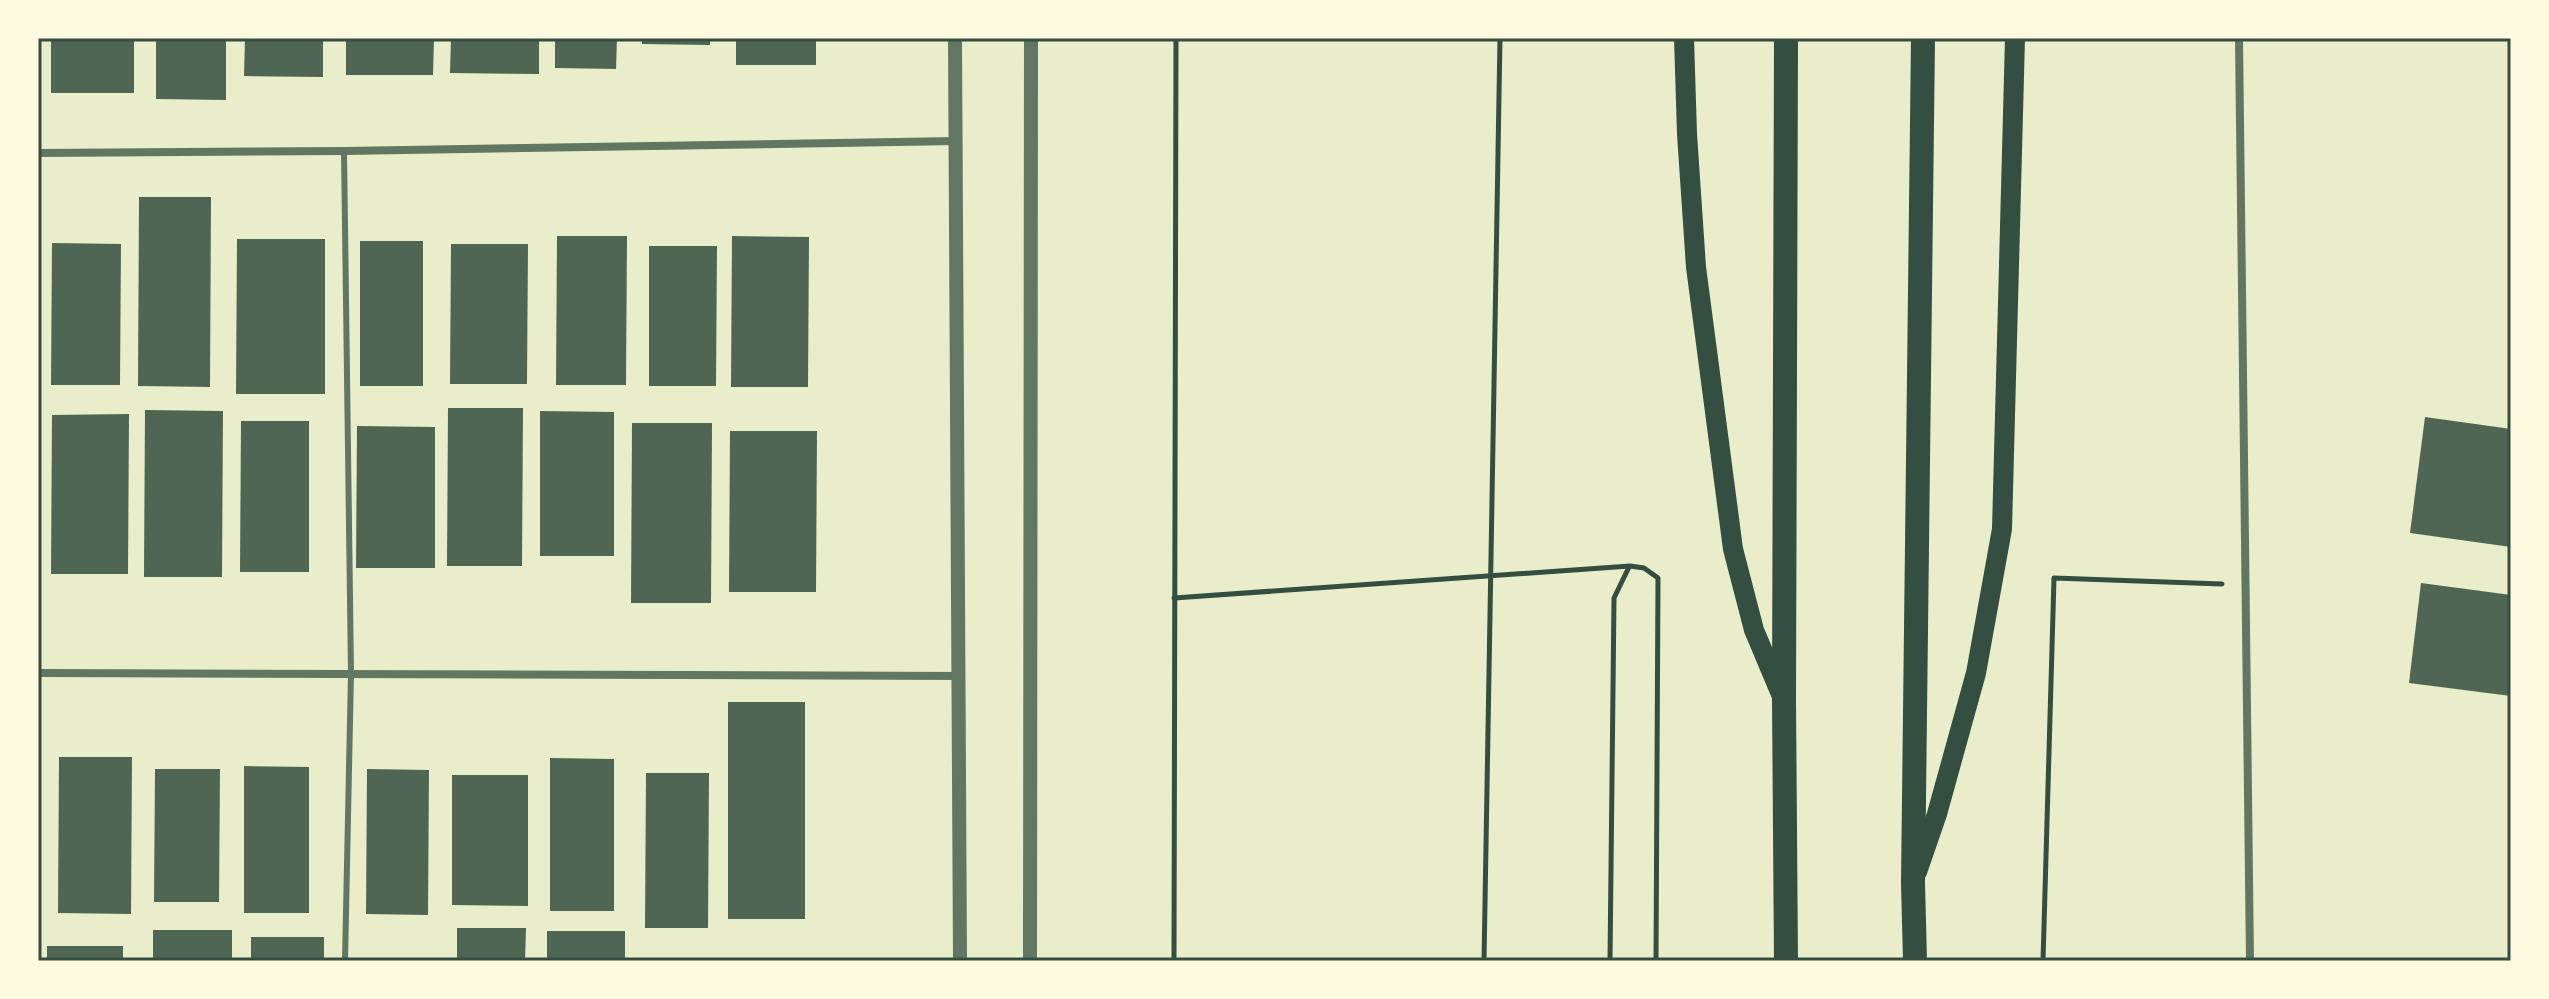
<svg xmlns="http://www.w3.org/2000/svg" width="2549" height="999" font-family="'Golos Text',sans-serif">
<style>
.building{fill:#4f6655}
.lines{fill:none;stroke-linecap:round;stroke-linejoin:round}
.path{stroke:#344e41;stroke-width:5}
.service{stroke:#617663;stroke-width:6}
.minor{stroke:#617663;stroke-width:8}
.tertiary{stroke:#617663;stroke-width:14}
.primary{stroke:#344e41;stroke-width:20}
.motorway{stroke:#344e41;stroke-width:24}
.neatline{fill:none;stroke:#344e41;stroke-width:3}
</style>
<rect width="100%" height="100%" fill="#e9edc9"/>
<g class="building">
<rect x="51" y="38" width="83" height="55"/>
<path d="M156,38h70v62l-70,-1z"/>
<path d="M245,38h78v39l-79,-1z"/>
<path d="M346,38h88l-1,37h-87z"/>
<path d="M451,38h88v36l-89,-1z"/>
<path d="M555,38h62l-1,31 -61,-1z"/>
<path d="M642,38h68v7l-68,-1z"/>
<rect x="736" y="38" width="80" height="27"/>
<path d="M139,197h72l-1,190 -72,-1z"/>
<path d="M557,236h70l-1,149h-70z"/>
<path d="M732,236l77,1 -1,150h-77z"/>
<path d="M237,239h88v155h-89z"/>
<rect x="360" y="241" width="63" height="145"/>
<path d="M52,243l69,1 -1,141h-69z"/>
<path d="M451,244h77l-1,140h-77z"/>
<path d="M649,246h68l-1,140h-67z"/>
<path d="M448,408h75l-1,158h-75z"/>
<path d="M145,410l78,1 -1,166h-78z"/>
<path d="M540,411l74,1v144h-74z"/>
<path d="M129,414l-1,160h-77l1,-159z"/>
<path d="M2425,417l86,12v118l-101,-14z"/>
<path d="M241,421h68v151h-69z"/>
<path d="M632,423h80l-1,180h-80z"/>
<path d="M357,426l78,1v141h-79z"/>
<path d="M730,431h87l-1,161h-87z"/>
<path d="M2421,583l90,12v101l-102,-13z"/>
<rect x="728" y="702" width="77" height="217"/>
<path d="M59,757h73l-1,157 -73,-1z"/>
<path d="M550,758l64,1v152h-64z"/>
<path d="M244,766l65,1v146h-65z"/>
<path d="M155,769h65l-1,133h-65z"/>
<path d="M367,769l62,1 -1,145 -62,-1z"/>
<path d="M646,773h63l-1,155h-63z"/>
<path d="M452,775h76v131l-76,-1z"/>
<path d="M457,928h69l-1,33h-68z"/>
<rect x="153" y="930" width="79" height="31"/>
<rect x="547" y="931" width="78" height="30"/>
<rect x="251" y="937" width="73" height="24"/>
<rect x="47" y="946" width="76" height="15"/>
</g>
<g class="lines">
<g class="path">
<path d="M1174,598l456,-32 14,2 14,10 -2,383"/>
<path d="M1174,961l2,-923"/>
<path d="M1484,961l16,-923"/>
<path d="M1610,961l4,-363 15,-31"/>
<path d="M2043,961l11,-383 168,6"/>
</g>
<path class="service" d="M344,151l7,522 -6,288"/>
<g class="minor">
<path d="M2239,38l11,923"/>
<path d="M38,153l306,-2 612,-10"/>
<path d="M38,673l921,3"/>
</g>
<g class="tertiary">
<path d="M955,38l5,923"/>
<path d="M1030,961l1,-923"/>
</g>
<g class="primary">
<path d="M1684,38l3,96 9,133 37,282 21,81 29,69"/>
<path d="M1917,872l20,-58 39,-141 26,-144 13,-491"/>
</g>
<g class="motorway">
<path d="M1786,961l-2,-261 2,-662"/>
<path d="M1915,961l-2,-78 10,-845"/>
</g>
</g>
<rect width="2549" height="999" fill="none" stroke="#fefae0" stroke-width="80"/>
<rect x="40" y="40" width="2469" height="919" class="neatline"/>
</svg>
